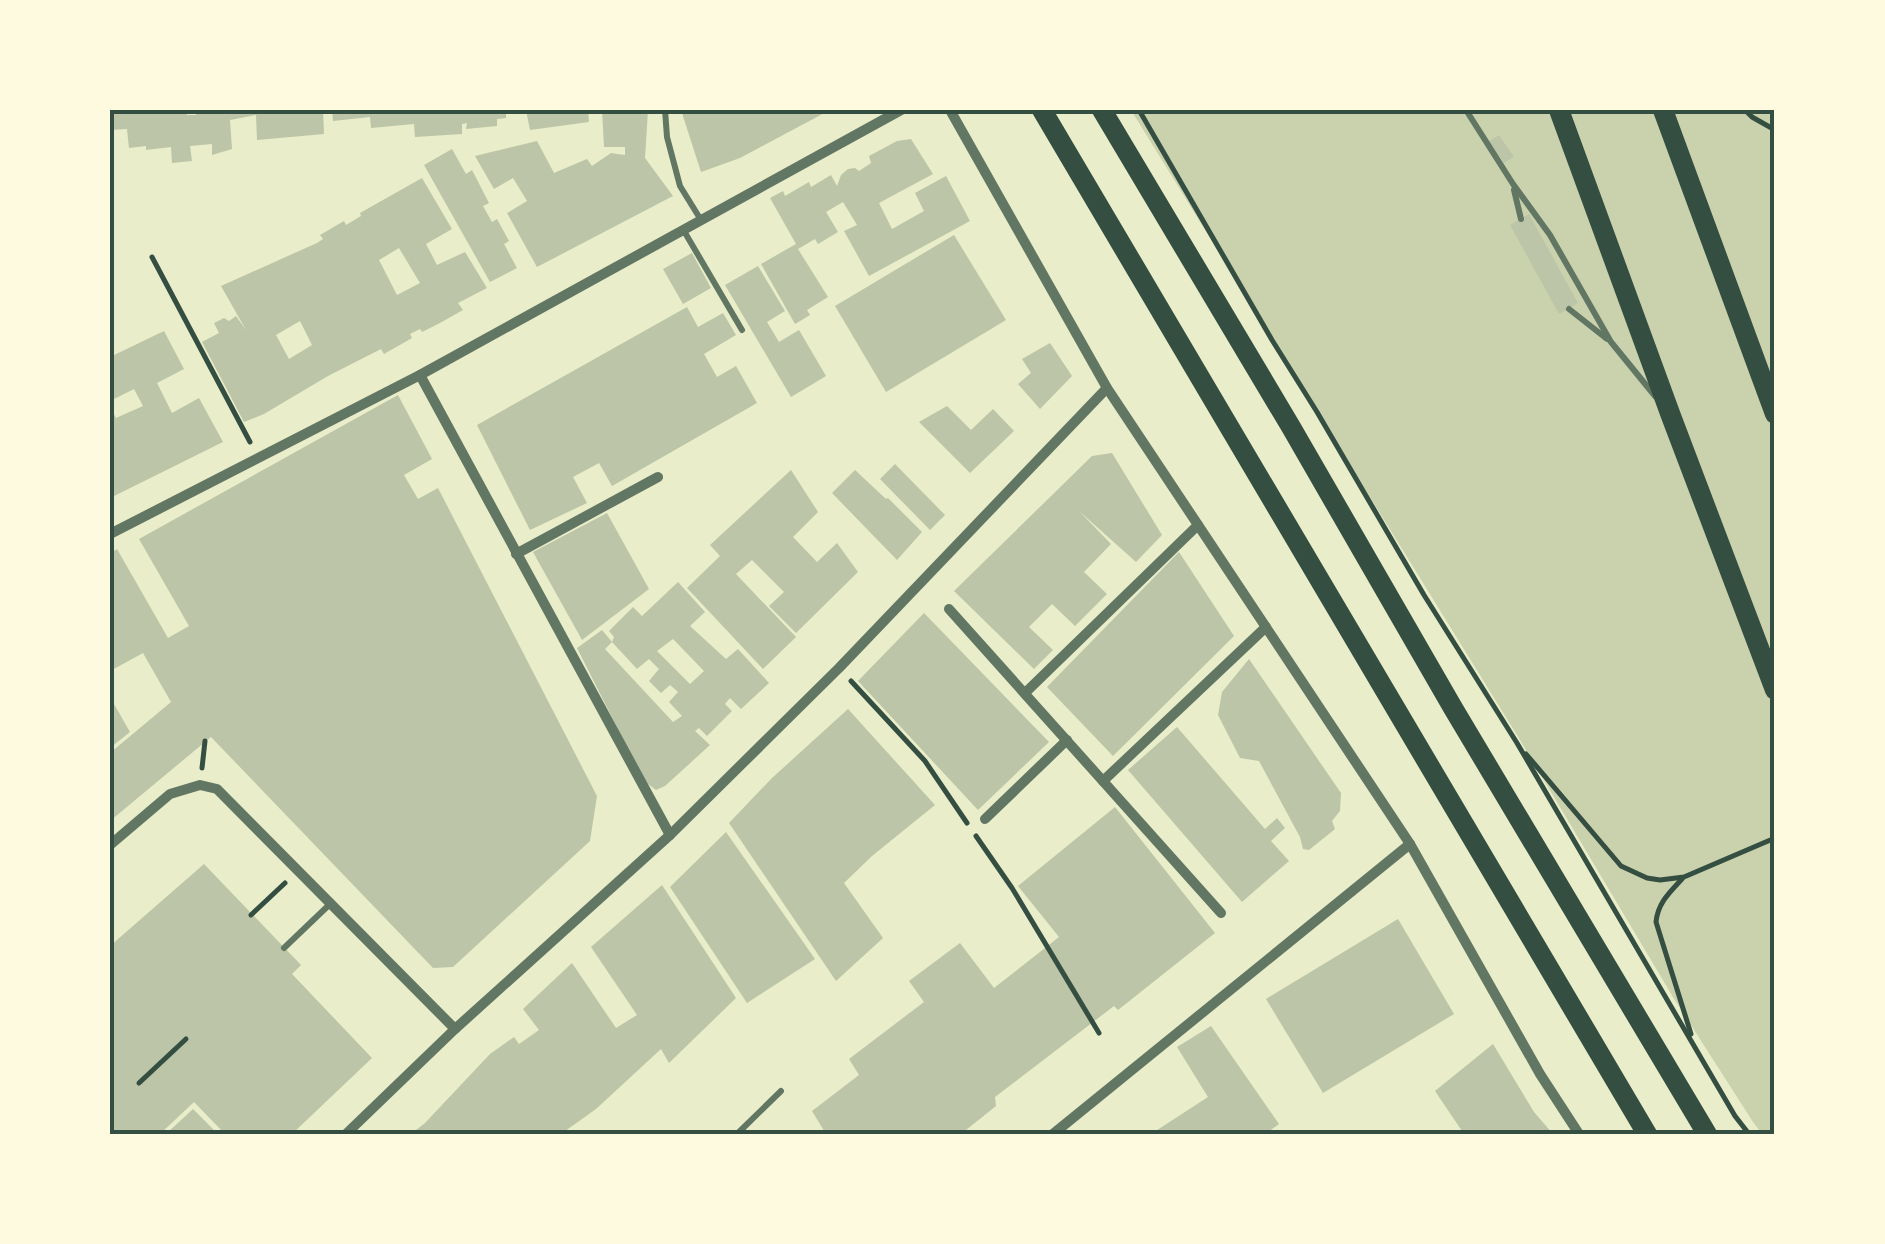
<svg xmlns="http://www.w3.org/2000/svg" width="1885" height="1244" font-family="Karla,sans-serif">
<style>
.green{fill:#cad2ad}
.building{fill:#bcc5a7;fill-rule:evenodd}
.lines{fill:none;stroke-linecap:round;stroke-linejoin:round}
.path{stroke:#344e41;stroke-width:5}
.service{stroke:#617663;stroke-width:6}
.minor{stroke:#617663;stroke-width:10}
.primary{stroke:#344e41;stroke-width:20}
.trunk{stroke:#344e41;stroke-width:20}
.neatline{fill:none;stroke:#344e41;stroke-width:4}
</style>
<rect width="100%" height="100%" fill="#e9edc9"/>
<path class="green" d="M1131,110h644v1024h-13l-9,-12 -80,-125 -153,-257z"/>
<g class="building">
<path d="M110,110h77v5h9v-5h127l1,24 -67,6 -1,-25 -26,5 2,29 -20,6v-11l-22,2 2,15 -20,2 -1,-16 -25,3v-4l-17,2 -2,-19 -17,1z"/>
<path d="M332,110h174v8l-9,1v7l-31,3 1,-6 -5,1v10l-47,3 -1,-13 -43,4 -1,-11 -37,4z"/>
<path d="M526,110h62l1,12 -59,8z"/>
<path d="M602,110h46l-3,48 28,38 -136,71 -30,-54 20,-12 -14,-23 -19,11 -19,-33 62,-15 17,32 33,-14 5,7 19,-13 14,2v-8h-21z"/>
<path d="M681,110h149l-90,48 -39,14z"/>
<path d="M1499,135l15,22 -10,6 -15,-22z"/>
<path d="M911,139l22,35 -54,29 13,26 32,-18 -9,-18 31,-17 24,45 -101,55 -25,-45 13,-6 -14,-23 -17,10 12,20 -20,12 -3,-5 -17,10 30,48 -21,13 3,5 -15,9 -34,-60 35,-20 -26,-46 13,-7 2,5 24,-14 2,5 20,-12 6,11 4,-11 7,-6 7,-1 4,3 12,-8 -2,-7 28,-15z"/>
<path d="M452,149l14,25 6,-4 17,33 -6,3 9,16 5,-3 12,22 -5,3 13,24 -27,14 -66,-117z"/>
<path d="M422,178l30,51 -26,15 11,21 28,-13 22,36 -29,15 5,7 -23,13 -18,9 -2,-3 -10,5 2,4 -28,16 -3,-5 -53,27 -64,38 -20,8 -42,-80 17,-9 -5,-10 10,-5 5,3 7,-5 10,14 -25,-44 96,-43 6,-4 -3,-4 24,-14 2,4 15,-9 -1,-3zM399,248l21,35 -23,12 -18,-35zM300,321l12,24 -23,14 -13,-24z"/>
<path d="M1529,214l49,89 -19,11 -49,-89z"/>
<path d="M954,235l52,85 -120,72 -51,-86z"/>
<path d="M692,253l19,35 -28,16 -20,-35z"/>
<path d="M758,266l27,45 -18,11 12,20 20,-12 27,46 -35,21 -66,-112z"/>
<path d="M687,307l11,20 25,-14 13,22 -32,19 13,23 19,-11 21,37 -145,83 -13,-23 -26,14 14,26 -57,27 -53,-105z"/>
<path d="M164,331l20,38 -27,14 15,30 27,-15 24,44 -113,56v-92l6,12 27,-12 -9,-17 -24,12v-44z"/>
<path d="M1050,343l22,33 -32,33 -22,-25 13,-11 -9,-14z"/>
<path d="M398,395l34,64 -28,16 14,24 20,-11 159,308 -7,45 -137,126 -20,1 -222,-231 -101,84v-68l61,-51 -28,-49 -31,17 -2,-3v-113l7,-5 51,89 21,-12 -50,-87z"/>
<path d="M947,406l24,24 22,-21 21,22 -44,42 -51,-51z"/>
<path d="M1112,453l50,82 -26,27 -57,-51 32,33 -27,28 23,22 -32,32 -23,-22 -23,23 24,23 -19,19 -80,-78 138,-135z"/>
<path d="M895,464l50,51 -15,15 -50,-51z"/>
<path d="M791,470l27,42 -25,25 24,25 20,-19 21,29 -62,61 -27,-27 15,-14 -32,-32 -16,14 60,63 -33,32 -76,-81 33,-32 -10,-11z"/>
<path d="M855,470l31,29 2,-1 34,34 -25,28 -65,-67z"/>
<path d="M607,513l42,76 -67,51 -49,-88z"/>
<path d="M1179,552l55,84 -121,120 -66,-69z"/>
<path d="M678,582l27,30 -15,14 36,33 12,-10 31,34 -28,26 -11,-11 -5,6 7,7 -25,25 -8,-8 -4,3 15,14 -45,41 -9,4 -8,-6 -22,-39 -49,-97 25,-18 10,12 -7,7 68,73 9,-6 -13,-14 9,-10 -8,-7 -9,8 -12,-12 10,-12 -10,-10 -12,10 -25,-27 2,-5 -5,-6 24,-24 9,9zM673,639l31,32 -14,13 -33,-33z"/>
<path d="M924,613l125,129 -71,68 -120,-129z"/>
<path d="M1249,659l92,134 -1,18 -8,10 3,8 -26,21 -6,-1 -3,-12 -41,-76 -19,-3 -22,-43 4,-23z"/>
<path d="M110,697l20,35 -20,16z"/>
<path d="M848,709l87,96 -63,51 -28,27 39,55 -47,43 -107,-158 43,-45z"/>
<path d="M1177,727l88,102 12,-11 8,10 -14,13 18,20 -47,41 -114,-132z"/>
<path d="M1115,807l100,126 -97,77 -4,-4 -119,91 1,9 -35,28h-135l-14,-23 47,-36 -10,-16 75,-57 -15,-21 51,-38 34,45 65,-51 -41,-51z"/>
<path d="M726,832l89,127 -68,44 -77,-116z"/>
<path d="M204,864l97,101 -9,9 80,84 -80,76h-67l-31,-32 -34,32h-50v-188z"/>
<path d="M662,885l74,113 -67,65 -8,-14 -65,60 -35,25h-150l14,-11 65,-69 24,-17 5,7 20,-14 -16,-21 49,-46 44,65 21,-13 -46,-68z"/>
<path d="M1398,919l56,95 -131,79 -57,-94z"/>
<path d="M1211,1026l68,98 -14,10h-114l57,-37 -31,-50z"/>
<path d="M1493,1044l41,68 19,22h-89l-29,-43z"/>
<path d="M193,1109l25,25h-52z"/>
</g>
<g class="lines">
<g class="path">
<path d="M1139,110l133,230 45,72 107,183 93,148 218,373 14,18"/>
<path d="M1745,110l7,7 23,13"/>
<path d="M152,257l98,185"/>
<path d="M851,681l74,80 42,62"/>
<path d="M1526,754l95,112 26,12 13,2 24,-3 91,-39"/>
<path d="M202,768l3,-27"/>
<path d="M976,836l36,52 87,145"/>
<path d="M1682,879c-13,14 -24,24 -26,43l35,112"/>
<path d="M251,915l34,-32"/>
<path d="M139,1083l47,-44"/>
</g>
<g class="service">
<path d="M665,110l2,27 13,49 21,34"/>
<path d="M1466,110l47,74 37,51 61,107 44,54"/>
<path d="M1514,190l7,29"/>
<path d="M684,231l58,99"/>
<path d="M1569,309l38,30"/>
<path d="M284,948l46,-44"/>
<path d="M737,1134l44,-43"/>
</g>
<g class="minor">
<path d="M950,110l157,278 303,456 130,230 39,60"/>
<path d="M420,375l250,460"/>
<path d="M110,534l310,-159 481,-265"/>
<path d="M516,554l142,-77"/>
<path d="M949,609l272,304"/>
<path d="M1025,693l173,-168"/>
<path d="M1103,781l163,-154"/>
<path d="M985,819l82,-79"/>
<path d="M110,845l60,-51 30,-9 17,4 238,240"/>
<path d="M346,1134l109,-105 215,-194 169,-167 268,-280"/>
<path d="M1053,1134l357,-290"/>
</g>
<g class="primary">
<path d="M1042,110l605,1024"/>
<path d="M1102,110l189,317 162,281 254,426"/>
</g>
<g class="trunk">
<path d="M1559,110l112,306 104,274"/>
<path d="M1663,110l112,304"/>
</g>
</g>
<rect width="1885" height="1244" fill="none" stroke="#fefae0" stroke-width="225"/>
<rect x="112" y="112" width="1660" height="1020" class="neatline"/>
</svg>
